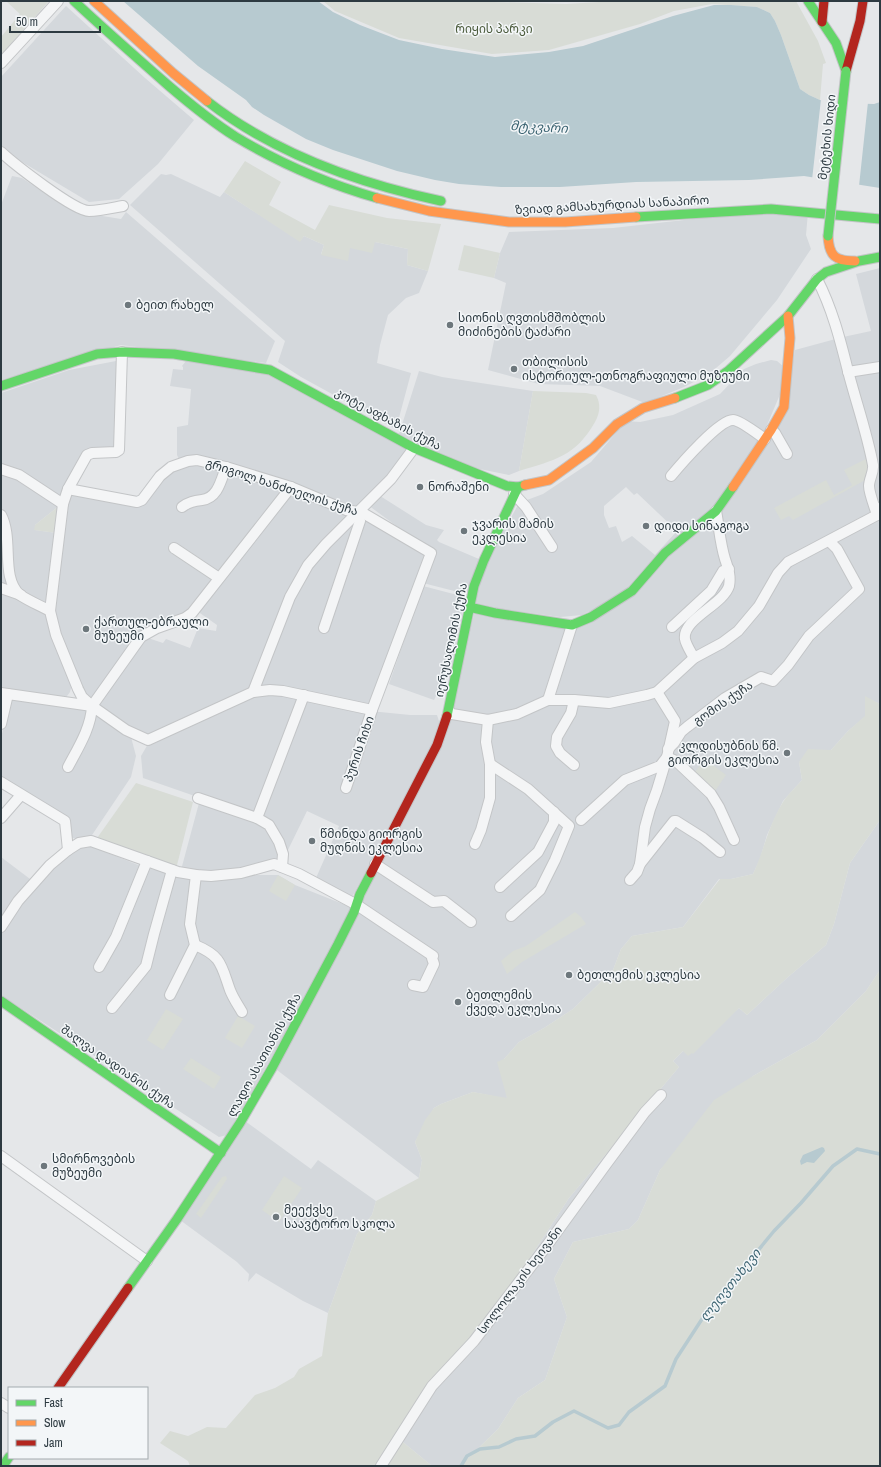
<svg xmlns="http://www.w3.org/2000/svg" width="881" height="1467" font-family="'Archivo Narrow','Noto Sans Georgian',sans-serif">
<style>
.built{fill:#d4d8dc;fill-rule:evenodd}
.green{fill:#d8dcd6}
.water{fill:#b7cad0}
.pier{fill:#e5e7e9}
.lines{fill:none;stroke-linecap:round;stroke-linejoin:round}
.stream{stroke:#b7cad0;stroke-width:3.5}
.street-casing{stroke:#c3c5c7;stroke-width:12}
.fast-casing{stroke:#c3c5c7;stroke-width:11}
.slow-casing{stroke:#c3c5c7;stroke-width:11}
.jam-casing{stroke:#c3c5c7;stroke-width:11}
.street{stroke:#f4f5f6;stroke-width:10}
.fast{stroke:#63d668;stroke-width:9}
.slow{stroke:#ff974d;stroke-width:9}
.jam{stroke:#b3261e;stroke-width:9}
.fast-bridge-casing{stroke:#c3c5c7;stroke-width:11;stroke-linecap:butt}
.fast-bridge{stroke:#63d668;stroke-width:9}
.poi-dot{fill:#6d777c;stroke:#f3f6f8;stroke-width:1.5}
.labels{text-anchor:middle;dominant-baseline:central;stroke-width:3;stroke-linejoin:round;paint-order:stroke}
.park-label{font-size:12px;fill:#4b5b3c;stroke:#f3f6f8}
.street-label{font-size:12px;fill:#2d3a41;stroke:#f3f6f8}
.poi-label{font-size:12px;fill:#2d3a41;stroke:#f3f6f8;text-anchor:start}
.water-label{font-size:13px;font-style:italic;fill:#3b6371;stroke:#f3f6f8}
</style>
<rect width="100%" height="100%" fill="#e5e7e9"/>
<g class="built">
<path d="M66,6l79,72 49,42 -36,44 -39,35 -30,3 -72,-43 -16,-14v-68z"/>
<path d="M161,174l5,1 5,-1 49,23 4,-5 76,49 4,-5 20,9 -3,9 54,-12 33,7 -1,16 21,6 -9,22 -13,5 -18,17 -8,30 -3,18 34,10 -15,56 -95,-52 -23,-15 7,-21 -155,-136z"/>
<path d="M12,176l10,2 39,26 23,9 37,6 5,-7 149,129 -9,22 -145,-18 -120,35v-175z"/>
<path d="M808,212l-2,23 5,14 -34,51 -47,56 -21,18 -25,13 -39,16 -45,-17 -61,-2 -51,-14 18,-87 -12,-5 6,-25 9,-21 104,-4 107,-12z"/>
<path d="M880,268v436l-15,-7 1,19 -18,15 -17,19 -32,12 3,18 -19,21 -16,34 -7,24 -7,15 -22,5h-12l-36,48 -51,9 -11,13 -8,21 -40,39 -29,19 -25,14 -15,17 3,40 -34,-7 -32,12 -7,4 -19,34 7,18 -3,18 -146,-111 166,-320 36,-136 84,12 47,-14 108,-96 71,-105 10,-58 48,-13 28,-6 -15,-57z"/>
<path d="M771,360l6,1 6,5 -2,26 -22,52 -42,59 -86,87 -49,25 -22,2 -86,-12 12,-42 33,-60 24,-9 48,-32 35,-41 14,1 33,-7 47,-21 24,-25 12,-5zM626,487l8,8 3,-2 40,38 -22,24 -23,-19 -10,6 -6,-16 -7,2 -5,-13v-9z"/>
<path d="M116,361v89h-23l-31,49 -61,-31v-75l68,-23z"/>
<path d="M186,361l86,12 138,77 -13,16 -37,39 -7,2 -127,-43 -46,-3 -3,-6v-28l11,-2 3,-36 -21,-3 3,-17 10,1v-3l-1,-1z"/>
<path d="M419,371l23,6 91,14 -14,80 -10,4 -49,-10 -61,-31z"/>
<path d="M196,463l92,26 -97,124 -42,16 -56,74 -10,-8 -31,-85 18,-120 67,14 34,-35z"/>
<path d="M1,473l18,5 41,27 -25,20v5l22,3 -8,73 -28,-15 -7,-8 -13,-72z"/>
<path d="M292,490l58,28 -35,34 -62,135 -104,50 -21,-9 -31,-25 48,-66 18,6 3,-4 24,9 8,-20 18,3 1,-6 -20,-14z"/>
<path d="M377,494l49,31 18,5 -7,10 2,2 40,17 -10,34h-7l-39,-10 10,-30 -65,-48z"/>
<path d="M364,510l64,43 -57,154 -116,-17 43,-101 20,-33z"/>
<path d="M1,530l7,49 37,31 5,23 22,51 -2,8 -6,8 -63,-11z"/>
<path d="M423,586l42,11 -13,66 -18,37 -45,-16z"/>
<path d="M262,693l38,6 -45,118 -112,-39 -2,-22 7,-12z"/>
<path d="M304,696l66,15 40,4h27l3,9 -13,33 -75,140 -36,-19 23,-52 -32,-15 -22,45 -26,-40z"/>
<path d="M10,698l81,11 40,28 5,19 -5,21 -41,61 -12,2 -12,-5 -2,-16 -63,-39v-42z"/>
<path d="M199,803l68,23 10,16 2,24 -31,9h30l17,10 53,21 3,4 -33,66 -91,159 -8,2 -218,-142v-61l37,-53 35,-31 10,-6 8,2 52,21 56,13 -18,-10z"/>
<path d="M880,820v150l-14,21 -49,49 -64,36 -93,94 -22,50 -9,9 -56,13 -19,37 13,38 -22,63 -27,18 -20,31 -38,37h-28l-34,-28 34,-52 79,-93 22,-40 36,-55 110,-131 -6,-6 10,-10 56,-43 8,7 41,-38 38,-32 8,-21 16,-61z"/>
<path d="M1,857l29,22 -29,39z"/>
<path d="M245,1121l66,48 7,-9 58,41 -4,14 -15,19 -29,79 -25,-12 -47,-28 -8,9 1,-8 -12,-12 -57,-42z"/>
</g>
<g class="green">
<path d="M6,1h43l-48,54v-18l19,-23z"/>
<path d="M323,1h138l105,3 50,-3h180l22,40 8,22 -3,1 -3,36 -11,-5 -9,-6 -19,-54 -6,-14 -5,-8 -13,-6 -45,-3 -38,7 -34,13 -91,26 -57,4 -93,-16 -64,-27z"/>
<path d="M245,161l36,21 -12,23 46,25 14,-25 58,13 54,6 -13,47 -21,-6 1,-16 -33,-7 -3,11 -22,-5 -2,13 -27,-6 3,-10 -20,-9 -4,6 -76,-50z"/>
<path d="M464,245l36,8 -6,25 -36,-8z"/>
<path d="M533,391l53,2 10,2c5,9 4,18 -1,27 -20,35 -41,38 -76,49z"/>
<path d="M866,459l4,11 -3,9 -74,41 -4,-4 -8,4 -7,-12 52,-28 8,15 18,-10 -8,-15z"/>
<path d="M60,505l-3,28 -23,-3 1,-5z"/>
<path d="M865,696l15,8v116l-30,43 -16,61 -8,21 -38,32 -41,38 -8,-7 -46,46 -1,-1 -4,3 -5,-5 -10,10 6,6 -110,131 -36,55 -22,40 -79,93 -34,52 34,28h-242l-2,-5 -28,-18 10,-12 18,5 19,-9 19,1 29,-33 20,-7 19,-11 5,-8 23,-13 6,-43 29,-79 15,-19 4,-14 43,-23 3,-18 -7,-18 10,-22 9,-12 7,-4 32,-12 34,6 -10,-36 7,-3 15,-17 25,-14 29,-19 40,-39 8,-21 11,-13 51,-9 37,-48h11l22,-5c11,-24 16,-50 30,-72 5,-8 13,-15 19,-22l-3,-18 9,-13 23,1 17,-19 17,-15z"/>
<path d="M705,759l21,16 -13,19 -19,-21z"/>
<path d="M136,783l57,19 -17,67 -81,-28z"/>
<path d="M278,875l17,10 -9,16 -17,-10z"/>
<path d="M575,912l6,5 5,7 -64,38 -15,12 -6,-13 12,-10 13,-5z"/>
<path d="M880,970v496h-420l38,-37 20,-31 27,-18 22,-63 -13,-38 19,-37 56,-13 9,-9 22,-50 54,-70 39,-24 64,-36 49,-49z"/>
<path d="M166,1009l17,10 -20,31 -16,-10z"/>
<path d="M238,1016l17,10 -13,22 -17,-10z"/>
<path d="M191,1058l30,19 -7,12 -31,-20z"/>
<path d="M226,1176l1,3 -26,39 -5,-4 26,-37z"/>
<path d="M284,1176l18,12 -23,34 -17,-12z"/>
</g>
<g class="water">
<path d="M123,1h195l15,11 27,13 39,15 43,9 53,8 54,-5 34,-6 90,-30 41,-11h17l26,2 13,6 5,8 6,14 19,54 9,6 11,5 20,3 34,1 6,-2v86l-76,-12 -55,4 -113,2 -76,5h-59l-42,-3 -24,-4 -38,-9 -64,-21 -27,-11 -42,-24 -12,-8 -6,-7 -48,-34z"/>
<path d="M822,1147l2,1 1,3 -11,12 -7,-1 -6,3 -1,-4 3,-6z"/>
</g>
<path class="pier" d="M821,99l19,2 28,1 -9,84 -47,-6z"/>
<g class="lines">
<path class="stream" d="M461,1466l6,-10 13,-7 19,-2 17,-8 19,-3 18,-14 21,-11 34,17 11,-3 10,-13 36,-26 11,-27 28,-43 70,-85 27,-28 32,-37 24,-17 23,5"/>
<defs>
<g id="street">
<path d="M1,63l57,-62"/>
<path d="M1,152c13,12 73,59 88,59 11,0 23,-3 34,-5"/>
<path d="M817,279c15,29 23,60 31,92 8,31 19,62 25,94 1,7 -4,14 -4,21 0,7 6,22 8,29h1"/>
<path d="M848,372l32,-5"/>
<path d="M771,430l4,3 12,21"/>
<path d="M1,469l18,6 44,29"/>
<path d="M671,476c10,-12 48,-56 62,-56 7,0 26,15 32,19"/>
<path d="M68,489l69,13 5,-2 18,-24 11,-9 17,-6 9,-1 29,7 65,20 55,23 17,3 68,40 -59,157 -26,78"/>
<path d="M514,494l12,13 26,40"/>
<path d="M182,507c7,-5 12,-6 20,-7 16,-2 19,-20 24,-33"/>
<path d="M1,515c13,24 -1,62 19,80 9,6 21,11 30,16l6,24 22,54 4,8 10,9"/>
<path d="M174,548l45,30"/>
<path d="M1,588l20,7"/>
<path d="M50,611l13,-107 5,-15 19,-34 5,-2 24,-1 3,-2 3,-98"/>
<path d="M672,627l39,-36 12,-20 6,-2"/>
<path d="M324,628l36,-107 -3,-8"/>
<path d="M694,658c-3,-6 -8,-13 -9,-19 -3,-20 38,-34 44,-53 2,-10 -1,-18 -4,-27 -5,-16 -6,-33 -9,-48"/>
<path d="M253,692l37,-95 18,-32 18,-21 65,-65 23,-31"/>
<path d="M1,693l91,13 34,24 22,10 105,-48 17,-2 13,1 89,19"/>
<path d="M548,700l24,-75"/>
<path d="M449,711l3,3 36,6 29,-6 31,-14h26l35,3 38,-8 10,-3 37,-34 28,-15 16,-12 21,-25 19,-33 10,-11 89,-47 3,-7"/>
<path d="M1,724l7,-30"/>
<path d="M668,749l6,-6 7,-11 6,-5 38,-29 36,-21 12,4 15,-16 21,-29 50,-47 -22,-40 -8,-8"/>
<path d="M490,764l38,25 41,37 -14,34 -15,30 -29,26"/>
<path d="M574,765l-14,-12 -4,-7 1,-9 14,-24 3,-13"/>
<path d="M68,767c10,-19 23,-39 24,-61l49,-69 16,-9 28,-10 7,-5 99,-126"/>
<path d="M1,782l64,39 3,29"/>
<path d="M198,798l59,20 12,7 10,17 4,12 -1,13"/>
<path d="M1,818l20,-23"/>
<path d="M257,818l47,-123"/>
<path d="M581,820l44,-40 35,-14 7,-9 9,4 35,33 8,13 15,33"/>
<path d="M475,844l6,-14 9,-32v-34l-4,-22 2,-22"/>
<path d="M375,864l58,38 11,-1 27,21"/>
<path d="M640,864l5,-37 5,-18 7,-19 10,-33 8,-36 -18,-29"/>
<path d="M630,880l7,-8 3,-8 34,-43h2l27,17 17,14"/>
<path d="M500,887l38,-35 16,-30v-10"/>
<path d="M1,927l17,-26 32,-36 18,-15 11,-7 12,-2 87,31 18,3 15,1 30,-3 33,-9 25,10 58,31 76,51 -1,2 2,6 -11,23 -10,-2"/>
<path d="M195,945c27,11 26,20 35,45 3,8 8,15 12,22"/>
<path d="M99,967l17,-30 31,-76"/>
<path d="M170,995l25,-50 -5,-21 6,-49"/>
<path d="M112,1008l34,-42 8,-32 18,-64"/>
<path d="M1,1156l146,105"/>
<path d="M1,1403l8,5"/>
<path d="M381,1466l51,-80 42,-45 74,-97 59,-81 38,-51 16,-17"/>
</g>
<g id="fast">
<path d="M74,1c31,29 63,57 95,85 21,18 43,36 67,51 45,27 92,47 141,61"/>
<path d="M808,1l28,42 10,28"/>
<path d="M207,101c68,53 150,82 234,100"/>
<path d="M636,217l135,-8 109,10"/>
<path d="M1,386l96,-32 25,-2 52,2 96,16 144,78 93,38 11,1 7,-2"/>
<path d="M675,398l33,-13 20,-14 60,-55 29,-37 9,-7 33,-11 21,-4"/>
<path d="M469,607l26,6 77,12 19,-8 41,-26 33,-38 51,-42 17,-24"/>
<path d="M447,716l27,-130 10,-26 34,-73"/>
<path d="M1,1001l220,152"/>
<path d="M128,1288l49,-69 63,-96 32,-55 66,-124 16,-32 6,-18 11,-21"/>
<path d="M3,1466l6,-9"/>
</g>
<g id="slow">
<path d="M94,1l79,72 34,28"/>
<path d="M377,198l52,13 80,11h56l71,-5"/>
<path d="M828,236c1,20 7,25 27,25"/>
<path d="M525,485l24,-5 44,-32 24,-24 26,-16 32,-10"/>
<path d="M733,487l38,-57 13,-23 6,-69 -2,-22"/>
</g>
<g id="jam">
<path d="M822,22l2,-21"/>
<path d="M846,71l14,-50 3,-20"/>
<path d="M371,873l66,-128 10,-29"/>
<path d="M58,1388l70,-100"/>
</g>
</defs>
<use href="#street" class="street-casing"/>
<use href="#fast" class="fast-casing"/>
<use href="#slow" class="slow-casing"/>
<use href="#jam" class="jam-casing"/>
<use href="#street" class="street"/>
<use href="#fast" class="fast"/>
<use href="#slow" class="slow"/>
<use href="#jam" class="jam"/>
<defs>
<path id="fast-bridge" d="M828,236l18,-165"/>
</defs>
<use href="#fast-bridge" class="fast-bridge-casing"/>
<use href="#fast-bridge" class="fast-bridge"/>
</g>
<g class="poi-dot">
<circle cx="128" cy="305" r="4"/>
<circle cx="450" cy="325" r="4"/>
<circle cx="514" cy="369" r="4"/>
<circle cx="420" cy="487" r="4"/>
<circle cx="646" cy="526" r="4"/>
<circle cx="464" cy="531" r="4"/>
<circle cx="86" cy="629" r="4"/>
<circle cx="787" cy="753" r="4"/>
<circle cx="312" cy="841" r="4"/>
<circle cx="569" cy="975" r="4"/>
<circle cx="458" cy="1002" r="4"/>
<circle cx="44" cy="1166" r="4"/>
<circle cx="276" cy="1217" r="4"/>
</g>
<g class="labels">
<g class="park-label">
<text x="494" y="29">რიყის პარკი</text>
</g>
<g class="street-label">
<text transform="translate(827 137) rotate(-84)">მეტეხის ხიდი</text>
<text transform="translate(612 205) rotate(-3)">ზვიად გამსახურდიას სანაპირო</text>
<text transform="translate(388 419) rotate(28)">კოტე აფხაზის ქუჩა</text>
<text transform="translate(282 487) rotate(18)">გრიგოლ ხანძთელის ქუჩა</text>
<text transform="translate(451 640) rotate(-78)">იერუსალიმის ქუჩა</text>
<text transform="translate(723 703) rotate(-34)">გომის ქუჩა</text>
<text transform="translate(359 749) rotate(-71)">პურის ჩიხი</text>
<text transform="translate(264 1055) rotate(-61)">ლადო ასათიანის ქუჩა</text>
<text transform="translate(118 1067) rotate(35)">შალვა დადიანის ქუჩა</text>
<text transform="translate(520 1280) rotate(-53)">სოლოლაკის ხეივანი</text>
</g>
<g class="poi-label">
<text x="136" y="305">ბეით რახელ</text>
<text x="458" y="318">სიონის ღვთისმშობლის<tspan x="458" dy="14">მიძინების ტაძარი</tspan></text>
<text x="522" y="362">თბილისის<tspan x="522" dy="14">ისტორიულ-ეთნოგრაფიული მუზეუმი</tspan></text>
<text x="428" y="487">ნორაშენი</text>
<text x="472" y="524">ჯვარის მამის<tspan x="472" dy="14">ეკლესია</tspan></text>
<text x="654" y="526">დიდი სინაგოგა</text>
<text x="94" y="622">ქართულ-ებრაული<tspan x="94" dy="14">მუზეუმი</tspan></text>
<text x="779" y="746" text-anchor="end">კლდისუბნის წმ.<tspan x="779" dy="14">გიორგის ეკლესია</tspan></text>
<text x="320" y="834">წმინდა გიორგის<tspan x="320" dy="14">მუღნის ეკლესია</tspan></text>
<text x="577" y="975">ბეთლემის ეკლესია</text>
<text x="466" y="995">ბეთლემის<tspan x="466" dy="14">ქვედა ეკლესია</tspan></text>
<text x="52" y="1159">სმირნოვების<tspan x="52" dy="14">მუზეუმი</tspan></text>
<text x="284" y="1210">მეექვსე<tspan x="284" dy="14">საავტორო სკოლა</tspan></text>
</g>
<g class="water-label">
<text transform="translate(539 127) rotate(3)">მტკვარი</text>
<text transform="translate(730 1285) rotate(-51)">ლეღვთახევი</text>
</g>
</g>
<rect width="881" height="1467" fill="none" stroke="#2d3a41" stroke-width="4"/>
<rect x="8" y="1387" width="140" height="72" fill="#f3f6f8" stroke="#a4abaf"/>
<rect x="16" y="1400" width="20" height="6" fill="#63d668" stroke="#a4abaf"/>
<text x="44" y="1407" font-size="12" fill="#2d3a41">Fast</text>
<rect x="16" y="1420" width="20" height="6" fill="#ff974d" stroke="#a4abaf"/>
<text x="44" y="1427" font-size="12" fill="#2d3a41">Slow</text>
<rect x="16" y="1440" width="20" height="6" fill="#b3261e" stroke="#a4abaf"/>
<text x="44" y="1447" font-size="12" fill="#2d3a41">Jam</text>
<path d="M10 26v6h90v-6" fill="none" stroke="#2d3a41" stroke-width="2"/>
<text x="16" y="26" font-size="12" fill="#2d3a41" stroke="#f3f6f8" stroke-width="3" paint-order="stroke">50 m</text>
</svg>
